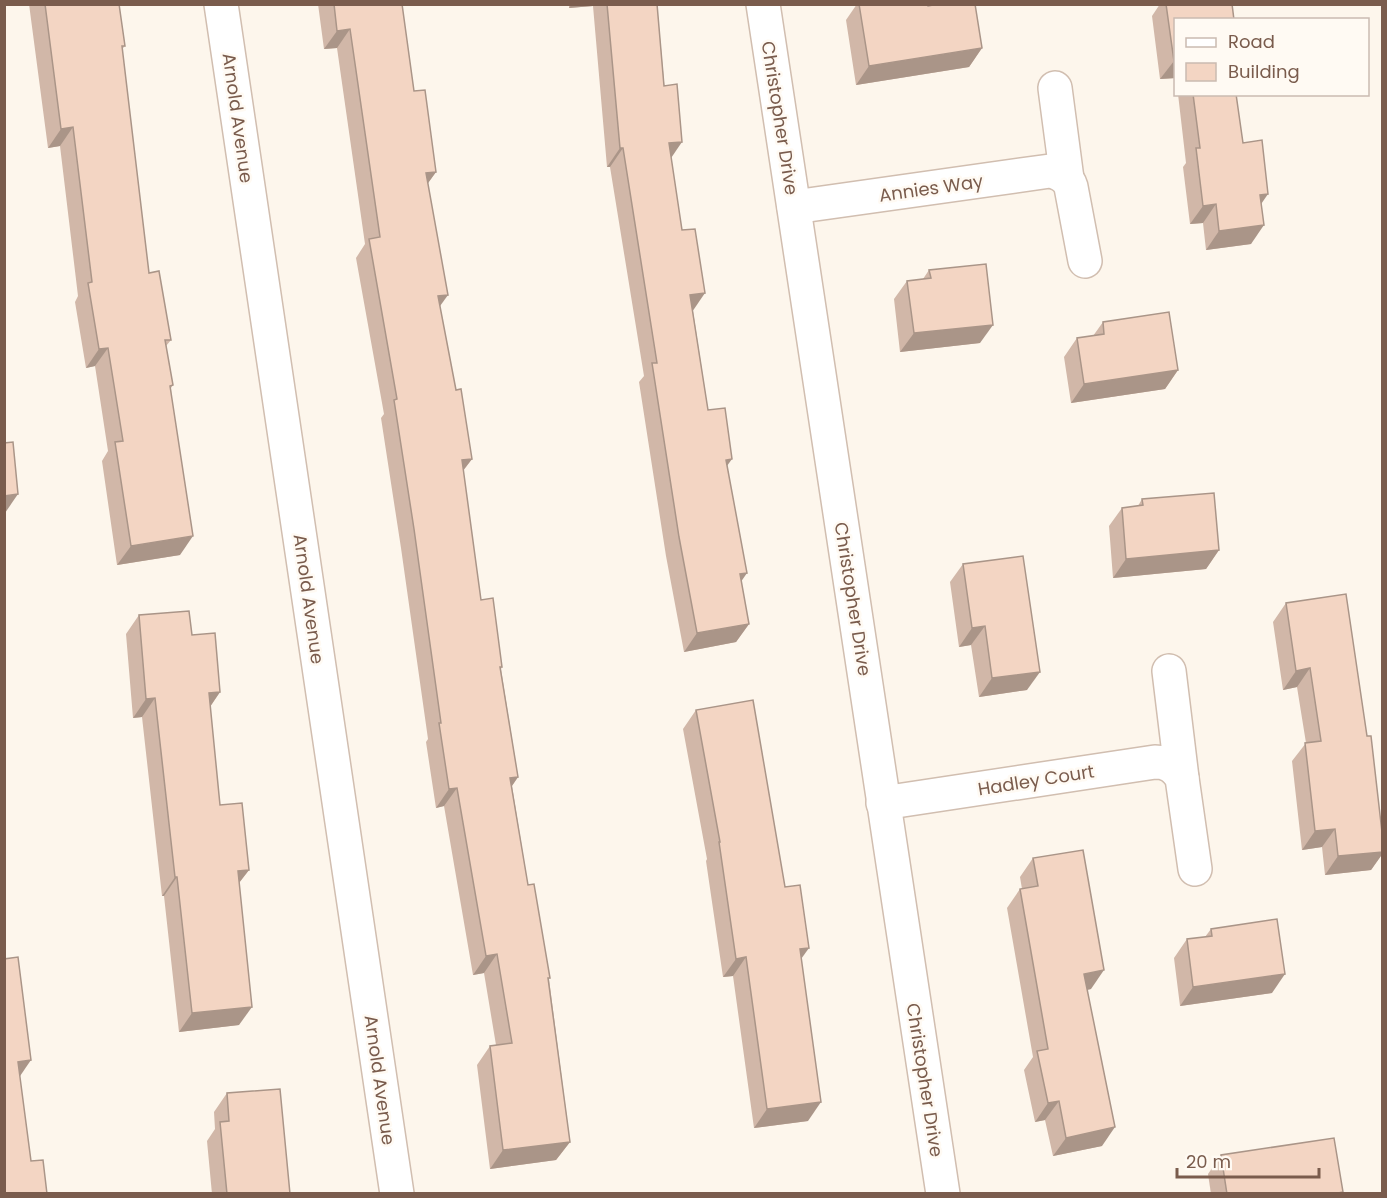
<svg xmlns="http://www.w3.org/2000/svg" width="1387" height="1198" font-family="Poppins,sans-serif">
<style>
.lines{fill:none;stroke-linecap:round;stroke-linejoin:round}
.street-casing{stroke:#d1beb0;stroke-width:36}
.street{stroke:#fff;stroke-width:33}
.wall{fill:#d1b7a8}
.shaded-wall{fill:#aa9588}
.building{fill:#f3d5c3;stroke:#aa9588;stroke-width:1.5}
.labels{text-anchor:middle;dominant-baseline:central;stroke-width:5;stroke-linejoin:round;paint-order:stroke}
.street-label{font-size:18px;fill:#7a5c4d;stroke:#fffaf3}
</style>
<rect width="100%" height="100%" fill="#fdf6ec"/>
<g class="lines">
<defs>
<g id="street">
<path d="M221,4l176,1190"/>
<path d="M763,4l180,1190"/>
<path d="M1055,88l12,91"/>
<path d="M794,207l256,-36c10,2 18,6 21,16l14,74"/>
<path d="M1169,671l13,107"/>
<path d="M883,803l272,-41c13,0 20,5 27,16l13,91"/>
</g>
</defs>
<use href="#street" class="street-casing"/>
<use href="#street" class="street"/>
</g>
<g class="wall">
<path d="M29,4h90l6,42 -3,3 27,224 22,67 -5,6 7,39 -2,3 9,167 -63,10 -15,-104 6,-10 -13,-85 -9,2 -11,-66 3,-6 -18,-150 -12,2z"/>
<path d="M318,4h84l12,87 22,81 -8,11 12,123 16,84 16,69 -9,12 18,129 21,67 -1,2 17,108 -6,9 16,99 22,93 -1,1 21,163 -14,18 -66,9 -13,-104 13,-19 6,-1 -12,-72 -11,2 -29,-169 -8,2 -10,-66 2,-3 -27,-191 -20,-130 3,-4 -28,-156 9,-14 -28,-196 -13,1z"/>
<path d="M569,4h88l14,154 22,153 15,99 19,56 14,116 8,42 -13,18 -52,10 -18,-96 -27,-174 5,-6 -34,-209h-3l-14,-161 -24,2z"/>
<path d="M857,4h70l1,2 54,42 -13,19 -113,18 -10,-65z"/>
<path d="M1160,4h72l-56,16v58l-16,1 -8,-63z"/>
<path d="M1178,94h58l7,49 18,60 -10,41 -45,6 -3,-27 -13,1 -7,-57 3,-4z"/>
<path d="M929,270l51,73 -80,9 -6,-53 13,-18 16,-2z"/>
<path d="M1103,322l75,48 -13,19 -94,14 -7,-46 13,-19 16,-2z"/>
<path d="M1142,499l77,51 -13,19 -93,9 -4,-52 13,-18 16,-2z"/>
<path d="M963,564l64,126 -48,7 -8,-52 -12,2 -9,-65z"/>
<path d="M1286,603l97,249v1l-12,17 -46,5 -3,-28 -20,3 -10,-89 14,-18 -9,-56 -14,3 -10,-68z"/>
<path d="M139,615l53,20 28,57 -10,15 10,98 29,65 -10,13v142l-60,7 -15,-136h-2l-20,-179 -9,1 -7,-84z"/>
<path d="M696,710l89,177 16,72 7,162 -54,7 -21,-152 -10,1 -17,-116 1,-2 -24,-130z"/>
<path d="M1033,858l58,131 -4,1 15,156 -49,10 -8,-36 -10,2 -11,-52 9,-13 -26,-149 13,-19h2l-2,-12z"/>
<path d="M1211,929l61,64 -92,13 -6,-48 13,-19 18,-2z"/>
<path d="M227,1093l63,101h-78l-5,-53 8,-12 -1,-17z"/>
<path d="M1221,1155l122,37 -1,2h-131l-3,-20z"/>
</g>
<g class="shaded-wall">
<path d="M572,4h21v2l-24,2z"/>
<path d="M350,29l-13,19 -13,1 13,-18z"/>
<path d="M982,48l-13,19 -113,18 13,-19z"/>
<path d="M1176,60v18l-16,1 14,-18z"/>
<path d="M73,127l-13,19 -12,2 13,-19z"/>
<path d="M682,142l-13,19v-18z"/>
<path d="M620,148h3l-13,19h-3z"/>
<path d="M436,172l-13,18 3,-17z"/>
<path d="M1268,194l-13,19 5,-18z"/>
<path d="M1216,204l-13,19 -13,1 13,-18z"/>
<path d="M1264,225l-13,19 -45,6 13,-19z"/>
<path d="M705,293l-13,19 -2,-17z"/>
<path d="M448,295l-13,18 3,-17z"/>
<path d="M993,325l-13,18 -80,9 14,-19z"/>
<path d="M108,348l-13,18 -9,2 13,-19z"/>
<path d="M1178,370l-13,19 -94,14 13,-19z"/>
<path d="M472,459l-14,18 4,-17z"/>
<path d="M732,459l-13,18 7,-17z"/>
<path d="M18,494l-13,19h-1v-17z"/>
<path d="M193,536l-13,19 -63,10 14,-19z"/>
<path d="M1219,550l-13,19 -93,9 13,-19z"/>
<path d="M747,573l-13,19 6,-18z"/>
<path d="M749,624l-13,18 -52,10 13,-19z"/>
<path d="M985,626l-14,19 -12,2 13,-19z"/>
<path d="M1310,668l-13,19 -14,3 13,-19z"/>
<path d="M1040,672l-13,18 -48,7 13,-19z"/>
<path d="M220,692l-13,19 2,-18z"/>
<path d="M155,698l-13,19 -9,1 13,-19z"/>
<path d="M518,777l-13,19 5,-18z"/>
<path d="M457,788l-13,18 -8,2 13,-19z"/>
<path d="M1335,829l-13,18 -20,3 13,-19z"/>
<path d="M1383,852v1l-12,17 -46,5 13,-19z"/>
<path d="M249,870l-14,18 3,-17z"/>
<path d="M175,877h2l-13,19h-2z"/>
<path d="M809,948l-13,18 4,-17z"/>
<path d="M497,954l-13,19 -11,2 13,-19z"/>
<path d="M746,957l-13,19 -10,1 13,-18z"/>
<path d="M1104,970l-13,19 -20,4 13,-19z"/>
<path d="M1285,974l-13,19 -92,13 13,-19z"/>
<path d="M252,1007l-13,18 -60,7 13,-19z"/>
<path d="M31,1060l-13,19v-17z"/>
<path d="M1059,1101l-14,19 -10,2 13,-19z"/>
<path d="M821,1102l-13,19 -54,7 13,-19z"/>
<path d="M1115,1127l-13,19 -49,10 13,-18z"/>
<path d="M570,1142l-14,18 -66,9 13,-19z"/>
</g>
<g class="building">
<path d="M45,4h74l6,42h-3l27,227 10,-2 12,69h-6l8,45 -3,1 23,150 -62,10 -16,-104 8,-1 -15,-93 -9,1 -11,-66 4,-1 -19,-155 -12,2z"/>
<path d="M334,4h68l12,87 11,-1 11,82 -10,1 22,122 -10,1 18,94 5,-1 11,70 -10,1 19,140 12,-2 9,69h-2l18,110 -8,1 18,107 6,-1 16,94h-2l22,164 -67,8 -13,-104 22,-3 -15,-89 -11,2 -29,-168 -8,1 -10,-66h2l-27,-194 -20,-129 3,-1 -28,-160 11,-2 -30,-208 -13,2z"/>
<path d="M607,4h50l7,82 13,-2 5,58 -13,1 13,87 13,-1 10,64 -15,2 18,115 17,-2 7,51 -6,1 21,113 -7,1 9,50 -52,9 -18,-96 -27,-174h5l-34,-215h-3z"/>
<path d="M859,4h68l1,2 11,-2h36l7,44 -113,18z"/>
<path d="M1166,4h66l2,16h-58v40l-2,1z"/>
<path d="M1193,94h43l7,49 19,-3 6,54 -8,1 4,30 -45,6 -3,-27 -13,2 -7,-58h4z"/>
<path d="M986,264l7,61 -79,8 -7,-52 24,-3 -2,-8z"/>
<path d="M1169,312l9,58 -94,14 -7,-46 27,-4 -1,-12z"/>
<path d="M13,442l5,52 -14,2v-53z"/>
<path d="M1214,493l5,57 -93,9 -4,-51 21,-3 -1,-6z"/>
<path d="M1023,556l17,116 -48,6 -7,-52 -13,2 -9,-64z"/>
<path d="M1346,594l21,142h4l12,105v11l-45,4 -3,-27 -20,2 -10,-88 16,-2 -11,-73 -14,3 -10,-68z"/>
<path d="M189,611l3,24 23,-2 5,59 -11,1 11,112 22,-2 7,67 -11,1 14,136 -60,6 -15,-136h-2l-20,-179 -9,1 -7,-84z"/>
<path d="M753,700l32,187 15,-2 9,63 -9,1 21,153 -54,7 -21,-152 -10,2 -17,-117h1l-24,-132z"/>
<path d="M1083,850l21,120 -20,4 31,153 -49,11 -7,-37 -11,2 -11,-52 11,-2 -28,-160 18,-3 -5,-28z"/>
<path d="M1277,919l8,55 -92,13 -6,-48 25,-3 -1,-7z"/>
<path d="M18,957l13,103 -13,2 13,99 12,-1 4,34h-43v-235z"/>
<path d="M280,1089l10,105h-63l-7,-72 9,-1 -2,-28z"/>
<path d="M1334,1138l9,54 -10,2h-106l-6,-39z"/>
</g>
<g class="labels">
<g class="street-label">
<text transform="translate(238 118) rotate(82)">Arnold Avenue</text>
<text transform="translate(780 118) rotate(81)">Christopher Drive</text>
<text transform="translate(931 188) rotate(-8)">Annies Way</text>
<text transform="translate(309 599) rotate(82)">Arnold Avenue</text>
<text transform="translate(853 599) rotate(81)">Christopher Drive</text>
<text transform="translate(1036 780) rotate(-9)">Hadley Court</text>
<text transform="translate(380 1080) rotate(82)">Arnold Avenue</text>
<text transform="translate(925 1080) rotate(81)">Christopher Drive</text>
</g>
</g>
<rect width="1387" height="1198" fill="none" stroke="#7a5c4d" stroke-width="12"/>
<rect x="1174" y="18" width="195" height="78" fill="#fffaf3" stroke="#cabbb1" stroke-width="1.5"/>
<rect x="1186" y="38" width="30" height="9" fill="#ffffff" stroke="#cabbb1" stroke-width="1.5"/>
<text x="1228" y="48" font-size="18" fill="#7a5c4d">Road</text>
<rect x="1186" y="63" width="30" height="18" fill="#f3d5c3" stroke="#cabbb1" stroke-width="1.5"/>
<text x="1228" y="78" font-size="18" fill="#7a5c4d">Building</text>
<path d="M1177 1168v9h142v-9" fill="none" stroke="#7a5c4d" stroke-width="3"/>
<text x="1186" y="1168" font-size="18" fill="#7a5c4d" stroke="#fffaf3" stroke-width="4.5" paint-order="stroke">20 m</text>
</svg>
